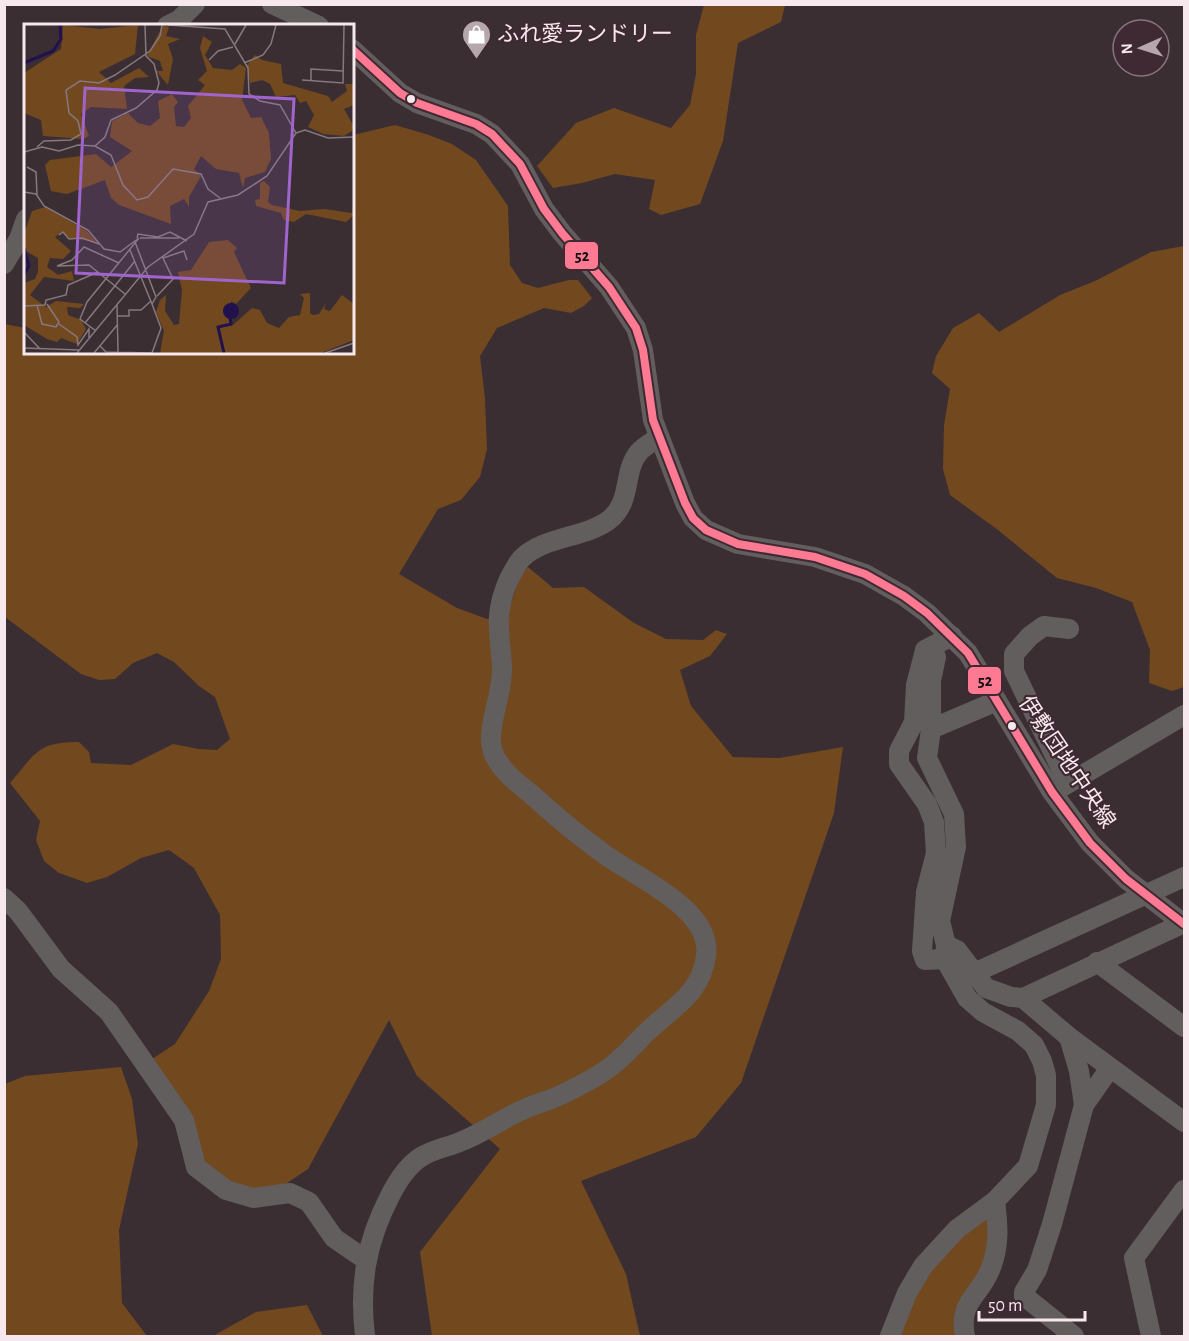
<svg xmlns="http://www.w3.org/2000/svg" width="1189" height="1341" font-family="'Alegreya Sans','Noto Sans JP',sans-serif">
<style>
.green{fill:#72481f}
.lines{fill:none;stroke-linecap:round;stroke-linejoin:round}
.minor{stroke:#635e5e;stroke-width:20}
.bus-1-casing{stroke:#3f2932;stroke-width:12}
.bus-1{stroke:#fe7a93;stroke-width:8}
.bus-dot{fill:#f7e8ed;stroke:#3f2932;stroke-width:2}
.labels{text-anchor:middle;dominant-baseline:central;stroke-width:4.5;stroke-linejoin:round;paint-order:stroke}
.poi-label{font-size:22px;fill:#f7e8ed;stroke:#3f2932;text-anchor:start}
.street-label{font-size:22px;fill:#f7e8ed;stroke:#3f2932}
.inset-river{fill:none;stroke:#21114d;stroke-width:3}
.inset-road{fill:none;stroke:#86787d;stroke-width:1.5}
.view{fill:#a064cd;fill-opacity:0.15;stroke:#a064cd;stroke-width:3}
.inset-edge{fill:none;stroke:#f7e8ed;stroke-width:3}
.line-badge{stroke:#3f2932;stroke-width:2}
.pale-badge-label{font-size:16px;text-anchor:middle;font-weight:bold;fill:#111}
</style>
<rect width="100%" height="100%" fill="#3a2e33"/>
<g class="green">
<path d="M704,5h81l-4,17 -43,21 -15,98 -23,63 -39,11 -12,-6 6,-29 -40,-6 -33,9 -29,5 -16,-22 39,-43 38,-15 57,20 19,-23 6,-31v-39z"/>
<path d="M395,125l34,10 23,9 24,16 32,46 2,59 12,18 16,5 31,-8h9l14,18 -8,8 -13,7 -27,-5 -47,20 -17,28 5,43 2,50 -7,28 -19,23 -23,9 -39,65 58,34 30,11 20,-4 14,-41 7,-7 25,21 31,-1 50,36 32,16 37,1 13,-10 11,4 -17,22 -30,14 11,36 42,51 46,1 64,-11 -9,66 -93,270 -45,54 -115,44 45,93 14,62h-208l-12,-84 80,-103 -83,-73 -28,-56 -81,149 -24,16 -33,4 -22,-5 -29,-26 -51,-97 26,-17 34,-53 12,-32 -1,-44 -26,-47 -25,-18 -28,8 -34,19 -20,6 -28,-10 -15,-12 -8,-21 4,-19 -30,-38c26,-30 27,-41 69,-41l10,10 2,11 40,2 42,-21 26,5 18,1 13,-11 -15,-42 -16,-11 -25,-24 -17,-9 -24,10 -18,16 -16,1 -18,-6 -76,-57 -1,-293 21,4 1,24h326l1,-217z"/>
<path d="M1184,246v441l-12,4 -23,-8 1,-33 -18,-48 -36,-14 -39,-10 -59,-48 -48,-35 -7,-26 1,-44 6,-36 -18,-16 4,-17 17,-28 26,-15 20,19 61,-37 35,-14 56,-29z"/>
<path d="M121,1067l11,32 6,45 -19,86 3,73 25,33h-142v-252l20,-8z"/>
<path d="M988,1212l3,34 -30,90h-66l21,-51 26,-37z"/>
<path d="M307,1305l16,31h-110l43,-24z"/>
</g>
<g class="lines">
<g class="minor">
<path d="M272,4l47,22"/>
<path d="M167,26l12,-6 16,-16"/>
<path d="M352,49l48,44 17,10 59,21 16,10 28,30 24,45 18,24 47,54 27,41 7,22 10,70 32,83 8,15 13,12 32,14 77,13 50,17 39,22 23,17 41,40 84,139 38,51 36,36 58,45"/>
<path d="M4,264l15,-25 7,-20"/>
<path d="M936,657l-5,24v48l-4,29 27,56 2,33 -16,74 6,24"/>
<path d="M931,729l66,-28"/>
<path d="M1068,783l-54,-112v-17l16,-18 14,-10 25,3"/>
<path d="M1057,790l127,-75"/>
<path d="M4,898l14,13 43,58 48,43 75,108 12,47 30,23 27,8 37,-5 19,9 25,36 32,22"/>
<path d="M945,959l-20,1 -3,-9 4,-59 10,-39 -2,-31 -7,-18 -28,-40v-13l15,-29 2,-37 9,-35 27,-14"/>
<path d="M1097,962l87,65"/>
<path d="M974,973l210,-96"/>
<path d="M1023,998l161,-75"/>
<path d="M1069,1037l10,34 5,34"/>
<path d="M365,1336c-6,-51 1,-94 25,-140 7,-14 17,-30 31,-39 12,-8 28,-10 41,-16 20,-8 37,-20 56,-29 15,-8 32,-11 47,-19 16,-8 35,-17 49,-29 13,-10 24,-24 36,-35 25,-23 51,-36 56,-73 7,-47 -71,-79 -102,-102 -26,-19 -50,-39 -73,-60 -14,-11 -32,-25 -38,-42 -8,-24 11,-59 9,-87 -3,-35 -8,-52 7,-86 4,-7 8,-16 13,-21 23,-22 63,-20 87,-38 24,-19 13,-48 30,-68 5,-6 14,-10 20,-15"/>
<path d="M890,1336l17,-43 16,-27 34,-37 38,-28 33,-35 18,-61v-30l-4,-14 -8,-16 -16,-14 -35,-19 -16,-14 -22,-39 1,-14 11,5 29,38 25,9 12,1 46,39 115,85"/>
<path d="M965,1336c-7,-34 14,-39 25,-66 10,-23 8,-46 5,-69"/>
<path d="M1074,1336l-50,-40v-4l13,-22 15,-46 32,-119 26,-37"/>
<path d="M1151,1336l-17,-78 50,-68"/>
</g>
<defs>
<path id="bus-1" d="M352,49l48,44 17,10 59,21 16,10 28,30 24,45 18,24 47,54 27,41 7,22 10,70 32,83 8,15 13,12 32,14 77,13 50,17 39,22 23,17 41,40 84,139 38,51 36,36 58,45"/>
</defs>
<use href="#bus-1" class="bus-1-casing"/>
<use href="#bus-1" class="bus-1"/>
</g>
<defs>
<symbol id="shop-pin" viewBox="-11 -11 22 30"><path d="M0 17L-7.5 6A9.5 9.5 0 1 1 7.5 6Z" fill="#b5a7ac" stroke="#3f2932"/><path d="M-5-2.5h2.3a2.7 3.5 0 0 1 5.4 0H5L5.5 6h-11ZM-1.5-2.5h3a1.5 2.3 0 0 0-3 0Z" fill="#fff"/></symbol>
</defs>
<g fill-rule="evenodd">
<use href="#shop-pin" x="460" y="18" width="33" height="45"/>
</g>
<g class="bus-dot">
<circle cx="411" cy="99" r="5"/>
<circle cx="1012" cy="726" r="5"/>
</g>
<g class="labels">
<g class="poi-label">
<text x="497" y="34">ふれ愛ランドリー</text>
</g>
<g class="street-label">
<text transform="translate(1067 762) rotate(56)">伊敷団地中央線</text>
</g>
</g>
<g transform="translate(24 24)">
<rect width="330" height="330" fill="#3a2e33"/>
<path d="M39,1l37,4 38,-4 -3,29 -36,18 12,11 28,-15 10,9 -14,1 -11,8 3,23 -36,-2 -10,7 8,22 -6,3 -40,-3 -2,-16 -17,-7v-40l37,-24zM139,1l6,2 -3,9 14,3 -12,5 5,15 -5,26 -12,-14h7l-3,-10 -13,-5zM179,12l9,6 -7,13 8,13 19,2 8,-6 6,4 -4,32 9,18 10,-1 8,16 2,26 -6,13 -20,6 -2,10 -4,-15 -23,-4 -15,-13 -7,13 7,7 -12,21v10l-5,-8 -14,7 1,18 -52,-19 -8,-7 -6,-18 -38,14 -16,-3 -6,-26 5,-5 46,-6 15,13 21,-16 -22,-14 2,-16 16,-8 10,10 12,3 10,-8 -2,-17 14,-7 6,8 -4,5 2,19 8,1 7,-9 -3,-12 17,-21 -7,-5 9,-9 -7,-23zM231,31l7,5 19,4 2,19 45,13 4,6 15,-11 -2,-7h9v21l-10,4 9,16 -1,6 -8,5 -21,-2 -15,-7 6,-12 -8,-14 -6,2 -5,-8 -19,2 -6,-13 -8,-4 -12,3 -3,-18zM240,157l6,6 -2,15 4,3 28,6 24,-2 28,4 2,-13v15l-8,7 -40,-8 -12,8 -10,-2 -3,-7 -25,-7 -1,-6 5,-1v-16zM21,183l42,24 10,11 -27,-4 -8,-6 -7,5 16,14 -8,8 -13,-1 -3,9 11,8 14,-4 2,10 -30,-4 -14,18 16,12 10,-6 28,3 -4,4 -13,-1 1,8 13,5 5,9 -9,15 -16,-6 -4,4 -10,-3 -23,-14v-42l11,-4 3,-7v-14l-14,-8v-16l8,-23zM204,216l9,8 -3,4 17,36 -15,16 -5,-3 -2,20 4,4 19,-17 8,2 7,13 12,5 10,-11 11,-2 4,-17 -4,-4 10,-1v20l3,2 6,-1 7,-11 -2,6 6,2 12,-16 12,9v36l-33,13h-161l4,-22 -8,-19 4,-12 6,-5 -1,16 9,14 5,-1 3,-34 -4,-18 13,-2 18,-28z" fill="#72481f"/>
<path d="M199 287a8 8 0 1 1 16 0a8 8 0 1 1-16 0Z" fill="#21114d"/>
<path class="inset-river" d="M0,39l29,-12 8,-12 -1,-14M0,224l5,18 -5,8M200,329l-6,-26 13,-3 -1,-6"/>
<path class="inset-road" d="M144,1l57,4 23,39 1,26 11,7 20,4 16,28M211,20l11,-19M185,36l9,-9 15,-4M220,39l19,-8 8,-11 5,-19M278,56l41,3 1,-58M287,56v-11l32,2M272,109l9,-3 23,8 26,-1M71,122l10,-9 6,-17 25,-12 21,-18 2,-7 -5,-19 -8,-8 -1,-31M13,123l7,-6 27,-1 10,-6 -3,-13 -9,-8 -3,-23 14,-9 19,2 16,-8 35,-24 10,-15 2,-11M0,128l18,-5 17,4 19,-6 17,1 16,9 12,30 14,15 11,-3 25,-28 28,5 7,15 12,9M3,143l9,5 1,23M0,168l12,2 8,12 44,24 16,19 16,3 19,-14 -52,64 -7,17 16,12M0,173v32M35,211l4,-3 6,7 13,-1 17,6M113,214l1,-4 20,3 12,-5 17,9M116,214h39M111,218l21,55 -4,7 9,24 -9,25M106,226l22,54M139,234l21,-7 3,9M95,239l-35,-16 -12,13 -15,6 32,-1 36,29M133,272l16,-17 -11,-23M13,281l5,19 14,3 3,-5 -12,-18M93,281l1,47M0,282l21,-1 1,-5 20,-5 2,-10 30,-13M94,292h11v-6h12l10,-9M61,299l50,-62M35,300l18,13 1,8 11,-16v10M0,308l16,17M76,322l6,6 46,1M0,324l55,2M53,329l71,-86 46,-33 14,-32 30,-7 29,-19 29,-43M70,329l24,-29M301,329l29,-10"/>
<path class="view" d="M61,64l209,11 -10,184 -208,-10z"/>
<rect width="330" height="330" class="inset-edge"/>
</g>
<g class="line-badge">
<rect x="564" y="241" width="35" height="29" rx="6" fill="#fe7a93"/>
<rect x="967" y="666" width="35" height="29" rx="6" fill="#fe7a93"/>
</g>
<g class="pale-badge-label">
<text x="582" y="261">52</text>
<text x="985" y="686">52</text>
</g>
<rect width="1189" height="1341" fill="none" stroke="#f7e8ed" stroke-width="12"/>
<g transform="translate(1141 48) rotate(267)"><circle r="28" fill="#3f2932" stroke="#89757d" stroke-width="1.5"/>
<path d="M0-4.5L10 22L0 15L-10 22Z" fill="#b5a7ac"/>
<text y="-9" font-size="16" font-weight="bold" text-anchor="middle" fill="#f7e8ed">N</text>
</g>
<path d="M979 1311v9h106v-9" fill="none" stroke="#f7e8ed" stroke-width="3"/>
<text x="988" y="1311" font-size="18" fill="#f7e8ed" stroke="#3f2932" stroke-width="4.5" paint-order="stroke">50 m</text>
</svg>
